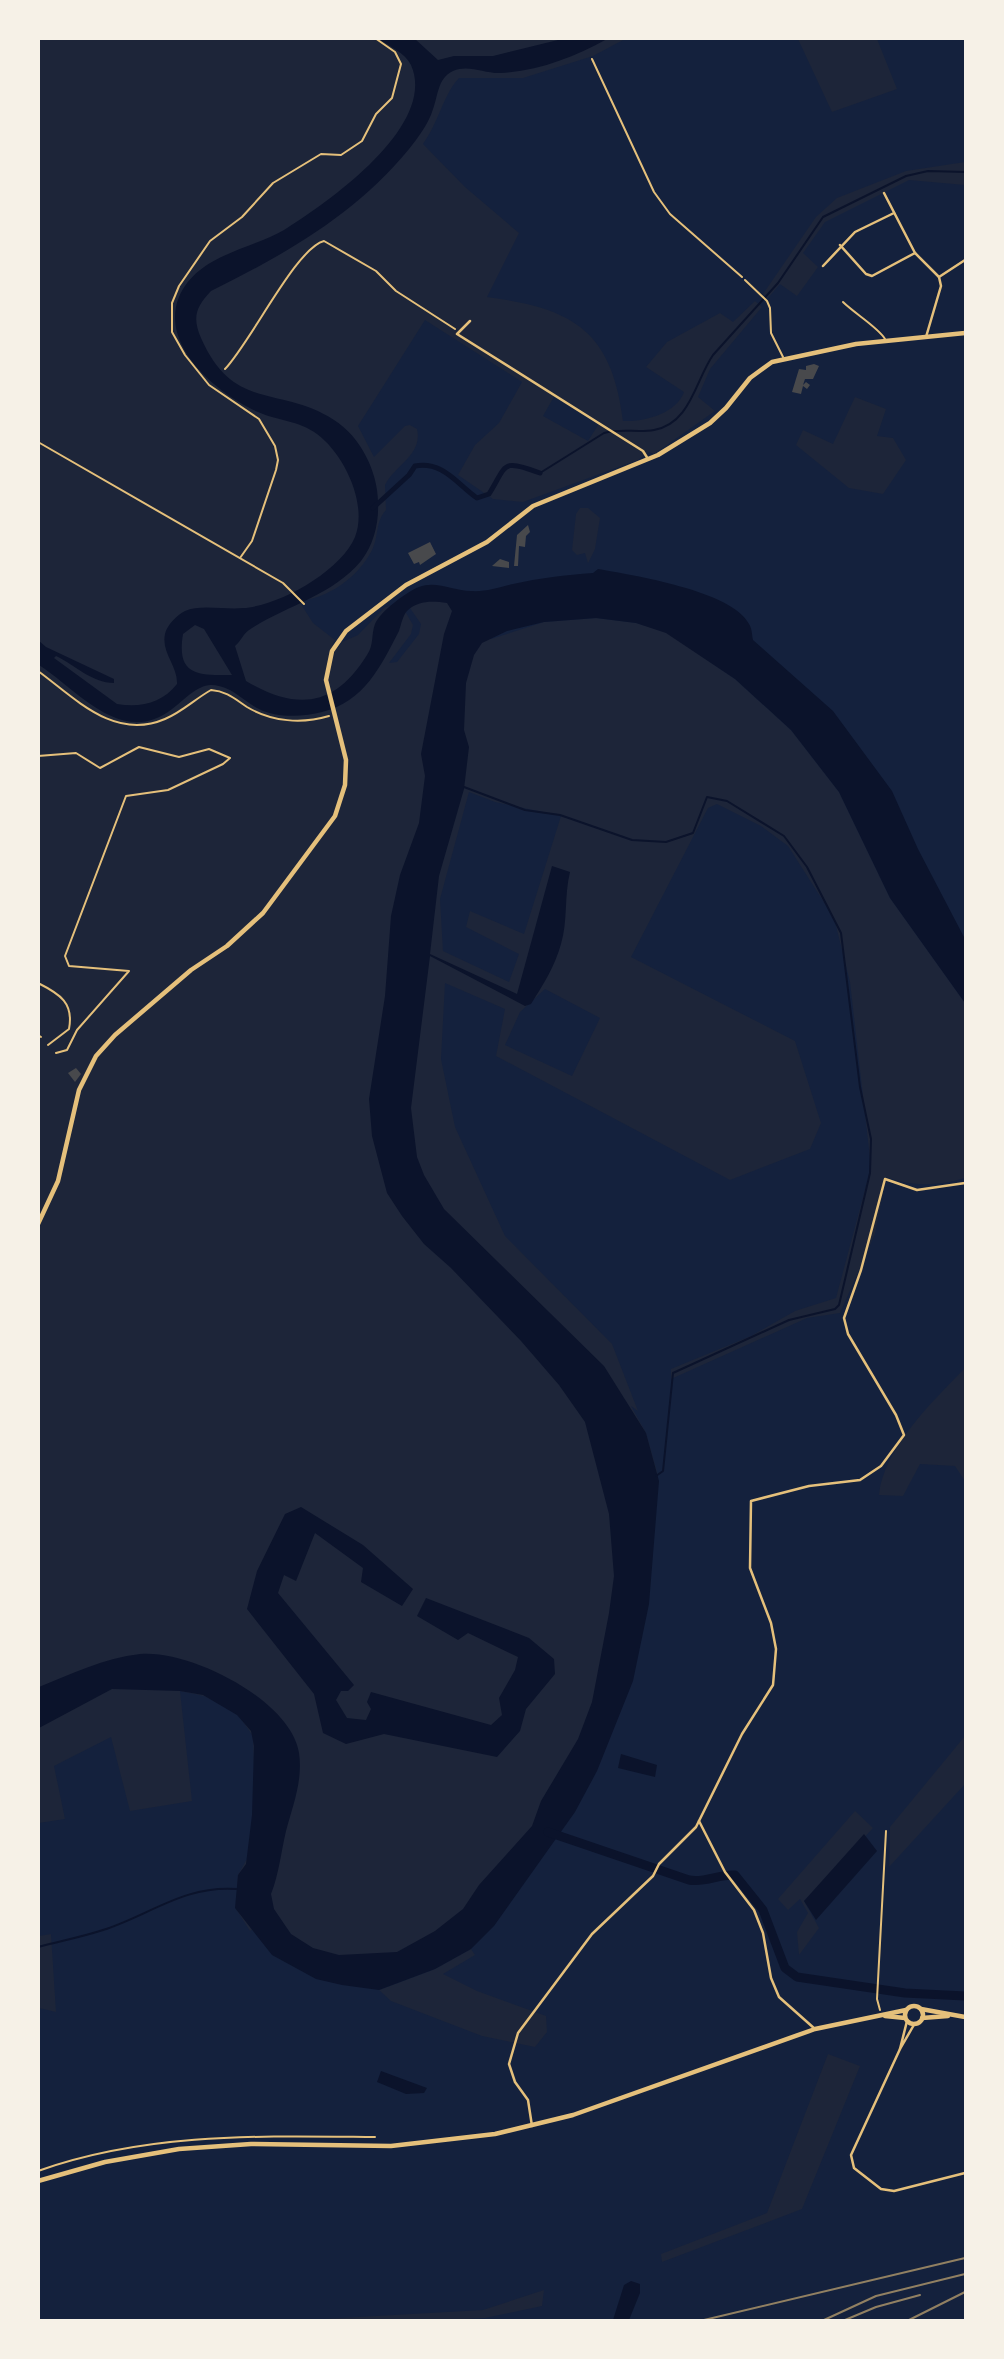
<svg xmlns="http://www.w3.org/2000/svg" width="1004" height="2359" font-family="'Archivo Narrow',sans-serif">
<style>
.green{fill:#1d2539;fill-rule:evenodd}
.water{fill:#0b132b;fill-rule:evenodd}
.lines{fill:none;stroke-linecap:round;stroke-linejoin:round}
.stream{stroke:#0b132b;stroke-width:2}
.canal{stroke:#0b132b;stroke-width:5}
.river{stroke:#0b132b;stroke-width:9}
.building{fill:#48494c}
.path{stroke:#e5c07b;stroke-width:2}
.service{stroke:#e5c07b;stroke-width:2}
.minor{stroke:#e5c07b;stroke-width:2.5}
.secondary{stroke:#e5c07b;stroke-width:4.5}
.rail{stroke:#918062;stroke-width:2}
</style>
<rect width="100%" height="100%" fill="#14213d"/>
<g class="green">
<path d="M39,39h586l-32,17 -70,22h-64c-16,17 -20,44 -36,66l42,43 54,46 -32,64c85,11 125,33 136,124 21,1 53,-7 61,-29l-38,-25 21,-25 53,-29 13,9 22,-21 7,6 -52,62 -12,28 17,14 -61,43 -5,-2 -11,8 -115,42 -30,-3 -35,-24 17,-30 24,-22 23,-41 -97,-62 -67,106 16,31 31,-31 5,-1 7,4c6,26 -22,36 -32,56l1,25c-11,12 -7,27 -14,40 -13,27 -45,49 -73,51l14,22 22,17 -3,5 6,3 4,-6 16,-7 27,-28 16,-3 12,21 -2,9 -22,29 8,-1 22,-28 2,-10 -16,-23 30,-16 56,54 53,-17 52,-4 40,5 30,9 69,47 56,51 48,62 51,106 75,105v175c-28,8 -51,9 -79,-1l-11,57 -35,79 -33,5 -136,61v-10l80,-33 44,-25 41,-13 35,-131 -21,-185 -16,-64 -46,-72 -27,-20 -44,-22 -9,4 -77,149 164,84 26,82 -11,26 -80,31 -234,-124 9,-47 -60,-26 -4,76 14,68 50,109 107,108 26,67 -7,-5 15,27 12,42 -31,11 -12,182 -91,183 -102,99 -98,11 -55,-43 -19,13 -14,-22 2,-34 10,-18 7,-63 -2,-58 -14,-20 -9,-7 -26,-13 -24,-5 12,110 -62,10 -19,-74 -57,29 11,53 -26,4zM555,395l45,27 -12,19 -45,-25zM469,792l26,10 66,14 -37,118 -54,-23 -4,16 53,27 -10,28 -66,-31 -3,-52zM545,989l55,29 -28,58 -67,-31 15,-33z"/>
<path d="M798,39h79l20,50 -65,23z"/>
<path d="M965,162v23l-56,-5 -84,42 -22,31 15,14 -21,29 -17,-12 -12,14 -5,-4 53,-77 21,-19 69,-27z"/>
<path d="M855,397l31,12 -9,27 16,2 13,22 -23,34 -34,-6 -53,-43 7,-15 30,14z"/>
<path d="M580,508h8l12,10 -5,31 -7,14 -3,-10 -8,2 -5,-5 4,-36z"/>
<path d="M965,1368v113l-10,-15 -35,-2 -17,32 -24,-1c4,-46 55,-95 86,-127z"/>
<path d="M965,1736v48l-76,83 1,-40z"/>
<path d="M855,1811l18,17 -69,73 15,27 -20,27 -2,-23 11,-19 -8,-14 -12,11 -10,-11z"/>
<path d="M51,1934l5,78 -17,-4v-72z"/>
<path d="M471,1949l4,6 -32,19 34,17 69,25 1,16 -12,15 -53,-11 -91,-35 -12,-11 56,-21z"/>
<path d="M828,2054l32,12 -58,143 -140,53 -1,-8 106,-41z"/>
<path d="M544,2290l-2,16 -57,12 -39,2h-141l178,-10z"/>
</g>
<g class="water">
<path d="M379,39h36l23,21 16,-4h39l69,-17h45c-33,18 -68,32 -106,34 -16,1 -32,-9 -48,-2 -16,7 -15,27 -21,41 -3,9 -10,20 -16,28 -53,70 -128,113 -205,151 -15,16 -19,26 -10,47 33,75 80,47 133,82 26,16 44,52 44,82 1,21 -4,42 -17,59 -29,35 -76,45 -112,69 -6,4 -8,11 -14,16l11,35c51,30 89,26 121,-26 7,-10 4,-20 8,-31 5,-12 31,-32 44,-37 17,-7 35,4 52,4 15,1 28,-4 42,-7 26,-6 53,-9 80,-11l5,-4c34,6 135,22 151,55 3,4 3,12 4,16l80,71 59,80 26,58 47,90v64l-75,-105 -51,-106 -48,-62 -56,-51 -69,-46 -30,-10 -40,-5 -52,4 -37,9 -25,12 -8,12 -8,28 -2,47 5,17 -5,42 -25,87 -9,78 87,40 35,-128 18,6c-6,24 -2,49 -9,72 -6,22 -18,41 -30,60l-6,2 -95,-50 -19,152 6,49 7,18 20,34 160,157 42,67 13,48 -10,123 -16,77 -36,90 -22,41 -81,114 -23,23 -36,20 -56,21 -37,-5 -26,-6 -44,-24 -37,-47 3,-33 8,-11 6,-49 2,-69 -3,-15 -14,-16 -34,-20 -23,-4 -68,-2 -73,39v-41c32,-13 65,-29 101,-33 49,-5 151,46 159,99 4,27 -6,52 -13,78 -5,21 -7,43 -15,63l3,15 17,25 22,14 26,7 58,-3 38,-21 28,-22 16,-24 53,-59 9,-25 37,-62 14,-37 17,-89 5,-37 -5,-62 -24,-92 -26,-37 -38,-44 -70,-73 -27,-24 -22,-28 -15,-23 -15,-57 -3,-37 16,-103 6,-80 9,-41 19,-52 6,-47 -4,-22 23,-120 8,-23 -5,-8c-14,-2 -29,-3 -40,8 -4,4 -6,14 -8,20 -18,35 -35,71 -77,81 -18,5 -46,6 -63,-3 -16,-8 -27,-23 -47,-24 -14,-1 -29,16 -40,24 -50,39 -94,-19 -133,-44l-1,-25 8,7 68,32v4c-22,0 -39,-18 -58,-27l-2,2 63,46c24,4 45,-1 60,-20 1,-18 -16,-31 -12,-50 2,-9 12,-19 20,-23 15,-7 41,-1 58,-3 36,-2 98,-37 112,-71 13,-33 -11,-83 -38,-103 -19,-14 -39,-13 -59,-22 -40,-18 -99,-66 -79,-115 18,-42 70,-47 105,-67 43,-27 154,-104 127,-165 -6,-12 -22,-19 -32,-26zM195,625l9,4 28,46c-33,0 -56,2 -49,-41z"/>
<path d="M301,1507l62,38 50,44 -11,17 -41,-24 2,-14 -48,-35 -19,48 -12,-6 -6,18 76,92 -6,6h-7l-5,9 11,18 19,2 5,-11 -4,-7 4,-10 120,33 11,-10 -3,-17 16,-28 3,-13 -50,-24 -10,7 -41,-24 9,-18 103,40 25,21 1,15 -29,35 -6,22 -23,26 -113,-23 -38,10 -23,-11 -9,-39 -67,-85 10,-38 28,-57z"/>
<path d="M621,1754l36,11 -2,12 -37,-9z"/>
<path d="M864,1834l13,17 -61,69 -12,-19z"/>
<path d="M381,2071l46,17 -3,5 -18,1 -29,-12z"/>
<path d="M631,2281l9,3v9l-11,27h-16l11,-35z"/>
</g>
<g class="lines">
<g class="stream">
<path d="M540,473l64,-40c17,-5 33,0 50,-3 37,-7 41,-49 59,-75l65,-72 45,-66 83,-41 22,-5 37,1"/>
<path d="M464,787l61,23 35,5 72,25 34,2 27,-9 14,-36 20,4 57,35 23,31 34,66 19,154 11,52 -1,34 -31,132 -4,4 -46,11 -116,53 -10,98 -7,5"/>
<path d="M38,1947c22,-6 44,-10 65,-17 47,-15 81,-45 134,-41"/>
</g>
<path class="canal" d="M373,508l36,-33 6,-9c28,-5 42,18 62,32l12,-4c18,-29 12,-36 51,-21"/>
<path class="river" d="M548,1832l141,48c17,3 29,-6 46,-5l28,35 22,58 12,9 108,16 60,3"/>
</g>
<g class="building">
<path d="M814,364l5,2 -6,13h-8l-2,6 3,-3 4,3 -3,4 -4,-3 -2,8 -9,-2 7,-23 7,1v-4z"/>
<path d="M528,525l2,7 -4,4 -1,11 -6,-1 -1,20h-4l3,-31z"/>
<path d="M430,542l6,12 -16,11 -1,-3 -5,2 -6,-11z"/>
<path d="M500,559l9,3v6l-17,-2z"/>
<path d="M76,1068l5,6 -6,8 -7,-9z"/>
</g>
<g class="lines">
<g class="path">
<path d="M592,59l62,133 16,22 72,63"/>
<path d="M225,369c26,-27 71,-121 99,-128l52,30 20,20 59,38"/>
<path d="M38,442l245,141 21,21"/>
<path d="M240,558l12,-17 24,-71 2,-10 -3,-14 -16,-27 -50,-34 -24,-30 -13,-23v-29l7,-17 31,-45 32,-24 31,-34 48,-29 20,1 21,-14 14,-27 16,-16 9,-34 -6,-12 -20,-14"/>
<path d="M38,671c37,27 76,70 127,48 17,-7 30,-20 46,-29 15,1 24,9 36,17 25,15 55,17 82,9"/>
<path d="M38,756l38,-3 24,15 39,-21 40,10 30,-8 21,9 -7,6 -55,26 -42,6 -61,160 4,10 60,5 -52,59 -10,20 -11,3"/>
<path d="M38,983c22,11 36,20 31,46l-21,16"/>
<path d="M38,1035l3,2"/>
<path d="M880,2010l-3,-11 9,-168"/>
<path d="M38,2171c109,-39 225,-35 337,-34"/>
</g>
<g class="service">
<path d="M745,280l22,21 3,7 1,25 12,24"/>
<path d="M843,302c11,11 36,26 42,37"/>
</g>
<g class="minor">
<path d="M884,193l31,60 24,24"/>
<path d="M840,245l26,29 6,2 43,-23"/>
<path d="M823,266l32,-34 39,-19"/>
<path d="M470,321l-13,13 186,117 5,8"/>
<path d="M926,337l15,-51 -2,-9 26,-17"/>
<path d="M699,1821l26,51 29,38 9,23 8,45 8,19 36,32"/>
<path d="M907,2021l-7,28 15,-26"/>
<path d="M900,2049l-49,106 3,13 27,21 13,2 71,-18"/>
<path d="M532,2126l-4,-26 -13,-18 -6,-18 9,-31 74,-99 61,-58 6,-12 37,-37 46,-93 31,-49 3,-36 -5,-26 -21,-55 1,-67 58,-15 51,-6 21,-14 23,-31 -8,-20 -48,-81 -4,-16 17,-48 24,-91 32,11 48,-7"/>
</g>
<g class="secondary">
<path d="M38,1224l20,-43 21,-91 17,-34 19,-21 76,-65 36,-24 36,-33 72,-97 10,-31 1,-25 -20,-80 6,-29 14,-20 60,-46 81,-43 46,-36 125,-51 52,-32 16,-15 24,-30 22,-16 84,-18 109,-11"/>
<circle cx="914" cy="2015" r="9"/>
<path d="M921,2009l44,8"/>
<path d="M885,2016l20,2"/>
<path d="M922,2018l26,-2"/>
<path d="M38,2181l67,-19 74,-13 72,-5 140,2 104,-12 78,-19 242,-86 91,-19"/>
</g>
<g class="rail">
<path d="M704,2320l261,-62"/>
<path d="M824,2320l52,-24 89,-22"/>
<path d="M845,2320l31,-13 44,-12"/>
<path d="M909,2320l56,-28"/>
</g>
</g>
<rect width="1004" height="2359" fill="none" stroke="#f6f1e7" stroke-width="80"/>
</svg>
